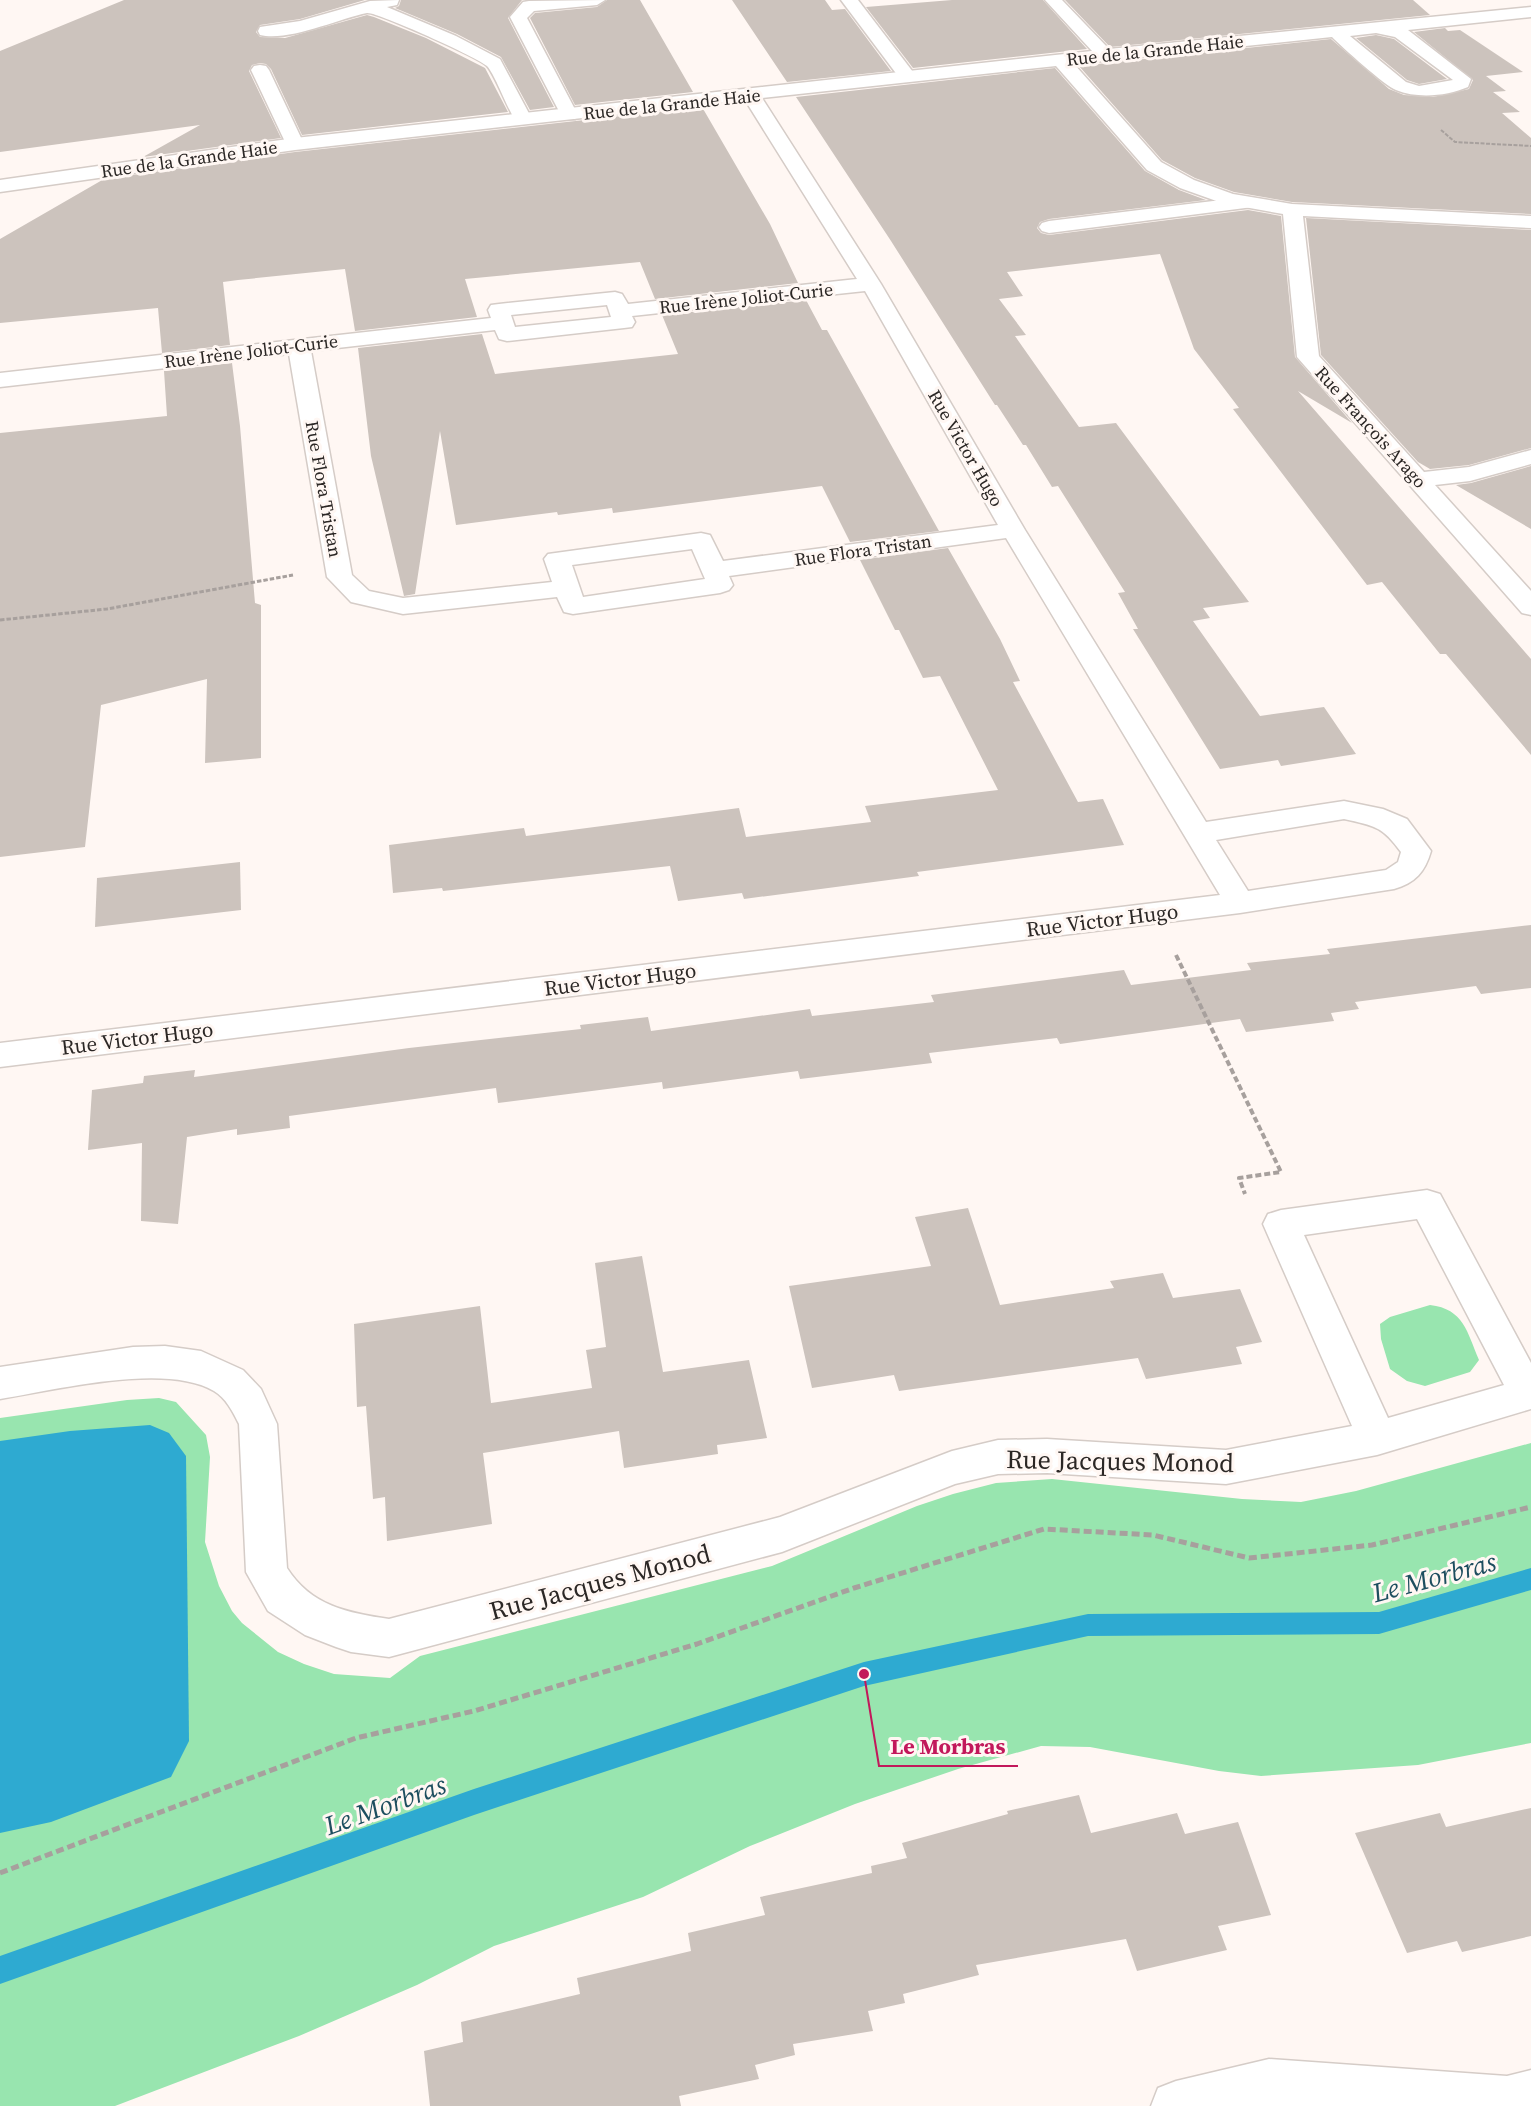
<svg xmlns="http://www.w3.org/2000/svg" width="1531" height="2106" font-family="'Source Serif 4',serif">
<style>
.green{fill:#98e5af}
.water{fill:#2eaad1}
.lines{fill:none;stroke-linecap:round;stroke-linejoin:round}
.stream{fill:#2eaad1;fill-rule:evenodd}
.building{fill:#ccc3bd}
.service-casing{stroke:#d5ccc7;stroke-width:3}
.minor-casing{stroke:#d5ccc7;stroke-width:3}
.path-far3{stroke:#a7a09d;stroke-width:2;stroke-dasharray:4 1.5;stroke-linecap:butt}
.path-far2{stroke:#a7a09d;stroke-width:3;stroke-dasharray:4.5 2;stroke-linecap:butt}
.path-far1{stroke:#a7a09d;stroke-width:4;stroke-dasharray:6 3;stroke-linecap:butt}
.path{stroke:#a7a09d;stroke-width:5;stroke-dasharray:8 4;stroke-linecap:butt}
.service{fill:#fff;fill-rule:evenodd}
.minor{fill:#fff;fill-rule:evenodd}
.labels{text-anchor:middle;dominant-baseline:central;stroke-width:6;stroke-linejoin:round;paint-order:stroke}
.far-street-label{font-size:18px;fill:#2b2725;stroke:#fff7f3}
.street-label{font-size:21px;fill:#2b2725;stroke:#fff7f3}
.near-street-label{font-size:26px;fill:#2b2725;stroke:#fff7f3}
.near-water-label{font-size:27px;font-style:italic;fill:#1d4e5f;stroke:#fff7f3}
.leader{fill:none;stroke:#c2185b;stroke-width:2}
.callout-dot{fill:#c2185b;stroke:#fff7f3;stroke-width:2}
.callout-label{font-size:22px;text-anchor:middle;font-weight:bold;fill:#c2185b;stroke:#fff7f3;stroke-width:6;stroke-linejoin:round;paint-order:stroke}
</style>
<rect width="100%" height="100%" fill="#fff7f3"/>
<g class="green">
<path d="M1430,1305c34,4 37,27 49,55l-9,12 -45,14 -18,-5 -17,-12 -9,-30 -1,-15 10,-7z"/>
<path d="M159,1398l17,4 30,33 4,22 -5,85 14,44 13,25 10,12 36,29 26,12 30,10 56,4 30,-22 352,-90 145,-60 36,-12 43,-11 56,-4 190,20 59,3 55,-11 175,-48v300l-113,22 -157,11 -42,-5 -129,-24 -49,-1 -83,23 -103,35 -105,42 -107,51 -149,49 -77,39 -118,51 -184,70h-115v-688l127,-18z"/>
</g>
<path class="water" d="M150,1425l19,8 17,23 3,285 -18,36 -120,45 -51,11v-392l70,-10z"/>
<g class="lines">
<path class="stream" d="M1531,1568v22l-152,44 -291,2 -224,50 -390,129 -474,169v-28l474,-167 390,-127 224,-48 291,-2z"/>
</g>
<g class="building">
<path d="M124,0h241l-65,19 -40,6 -4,7 4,5 25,1 82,-23 7,2 52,21 59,30 23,44 -206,23 -31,-66 -5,-5 -6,-1 -8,2 -3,6 32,67 -138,19 57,-32 -200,27v-101z"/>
<path d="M401,0h121l-14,18 46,89 -24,3 -29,-53 -44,-23 -62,-26 4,-2z"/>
<path d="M607,0h33l53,92 -118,13 -45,-87 5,-5 62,-6z"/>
<path d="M732,0h93l7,10 13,-1 46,62 -104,11z"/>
<path d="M952,0h91l44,49 -174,19 -47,-61z"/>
<path d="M1065,0h348l17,15 -320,32z"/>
<path d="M1445,28l3,3 12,-1 63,42 -37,4 20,15 -13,1 27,20 -18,1 29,25v76l-239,-12 -58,-10 -39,-14 -33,-18 -83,-94 252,-27 58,50 15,6 29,2 36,-8 4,-9 -59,-48z"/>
<path d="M1376,35l18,4 53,40 -28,5 -12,-4 -51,-42z"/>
<path d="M1055,68l90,103 34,19 27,10 -157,19 -9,3 -3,6 4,5 8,2 199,-25 33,6 14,141 57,66 -54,-32 233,268v96l-85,-101h-6l-58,-72 -15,3 -134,-176 6,-1 -45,-59 -34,-95 -153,18 16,24 -24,3 27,36 -11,1 64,91 37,-4 133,179 -46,6 7,10 -17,3 67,95 64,-9 32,47 -75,12 -3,-6 -58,9 -87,-140h5l-20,-36 7,-1 -67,-106 -6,1 -26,-42h-3l-26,-40h-2l-104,-164 -95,-144z"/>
<path d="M702,107l68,117 28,59 -143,16 -15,-37 -175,17 12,38 -122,14 -10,-62 -107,11 -15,2 7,63 -68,8 -4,-45 -158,15v-84l104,-60 191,-27z"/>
<path d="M1306,218l225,12v218l-62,17 -39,4 -12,-7 -97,-107z"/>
<path d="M806,300l16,30h5l112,201 -89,11 -28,-56 -209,27 -1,-5 -54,7 -1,-3 -101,13 -16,-94 -25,163 -11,2 -33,-140 -13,-108 124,-14 13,40 183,-20 -16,-39z"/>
<path d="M232,363l8,63 15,177 6,2v153l-56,5 2,-84 -106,26 -16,142 -85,10v-424l167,-17 -3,-45z"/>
<path d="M1531,466v63l-75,-44 15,-2z"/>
<path d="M948,548l52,91 20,42 -7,1 65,120 25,-3 21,46 -207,27 2,4 -175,23 -2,-6 -64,8 -8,-35 -227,25 -1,-3 -49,5 -4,-48 135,-17 2,8 213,-28 7,29 125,-15 -6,-16 133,-16 -58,-114 -17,2 -24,-48h-4l-35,-70z"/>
<path d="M240,862l1,48 -146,17 2,-49z"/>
<path d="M1531,925v63l-50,6 -5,-8 -121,16 4,7 -28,4 3,8 -88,11 -6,-13 -180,25 -3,-6 -128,15 3,10 -132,16 -2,-8 -135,18 -1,-7 -164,21 -2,-15 -207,28 1,12 -53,7v-6l-50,8 -9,87 -37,-3 1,-78 -54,7 4,-60 51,-7 1,-7 51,-6 -1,7 215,-29 172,-19 -1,-4 68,-8 3,14 159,-22 2,7 122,-14 -3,-7 193,-25 7,15 120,-15 -4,-7 83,-9 -3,-5z"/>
<path d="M968,1208l32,97 114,-17 -4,-7 53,-8 10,25 67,-9 22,53 -26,5 6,17 -96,15 -8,-21 -239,33 -5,-16 -82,13 -23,-102 142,-20 -16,-49z"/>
<path d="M642,1256l21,116 86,-12 18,78 -50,7 1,9 -94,14 -5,-37 -136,22 9,71 -105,17 -2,-44 -12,2 -7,-93 -9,1 -3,-83 126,-18 11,97 101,-15 -6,-38 20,-3 -11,-84z"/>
<path d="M1079,1795l12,38 86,-20 8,21 53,-12 33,93 -53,11 9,24 -90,21 -11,-32 -150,26 3,10 -76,19 2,9 -37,8 5,20 -80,13 2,11 -40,10 4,14 -80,17 2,10h-251l-6,-55 39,-9 -2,-20 119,-28 -3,-16 114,-27 -3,-18 77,-18 -5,-18 112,-24 -1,-7 36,-8 -5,-15 106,-29 -1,-3z"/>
<path d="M1531,1808v128l-69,16 -5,-11 -50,12 -52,-120 85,-20 6,14z"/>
</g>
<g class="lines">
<defs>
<g id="service">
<path d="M399,0l-2,5 -10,2 69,29 44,23 32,60 -3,4h-12c-10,-14 -21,-47 -30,-57 -8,-8 -112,-55 -120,-53 -29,6 -79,29 -107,22l-2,-4 2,-4 40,-6 70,-20z"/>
<path d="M605,0l-8,5 -63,6 -7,7 51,97 -3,4h-12l-53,-102 13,-15 6,-1z"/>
<path d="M841,0h17l55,72 3,4 -3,4h-12z"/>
<path d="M260,65l6,1 3,4 35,74 -2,4h-14l-2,-4 -35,-74 3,-4z"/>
<path d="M1246,197l7,2 3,4 -3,4 -204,26 -7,-2 -3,-4 3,-4 7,-2z"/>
</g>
<g id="minor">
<path d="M1045,0h17l47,49 422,-42v10l-123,13 63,49 -3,8c-21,9 -50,12 -72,3 -11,-4 -54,-43 -64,-53l-258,27 87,98 33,18 39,14 59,10 239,12v12l-228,-12 16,140 105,116 45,-5 62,-17v14l-61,17 -35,4 96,106v24l-9,-2 -225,-256 -14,-143 -61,-11 -42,-15 -33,-18 -91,-104 -294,32 119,186 144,246 181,292 138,-21 39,8 24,10 24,32c-6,21 -16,32 -37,38l-154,24 -1240,154v-24l1220,-148 -214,-357 -277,38 4,9 -4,5 -9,3 -147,21 -9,-2 -7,-15 -154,17 -52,-12 -24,-25 -38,-223 -289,33v-14l491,-55 -3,-8 3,-5 8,-1 116,-12 7,2 6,10 229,-25 -112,-179 -450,50 -295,42v-12l295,-42 797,-87zM1376,33l19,4 58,43 -34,6 -13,-4 -56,-46zM865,291l133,234 -275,36 -13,-26 -9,-2 -153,21 -4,5 8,23 -149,16 -34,-7 -17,-16 -41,-224 184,-21 4,9 8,2 117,-13 8,-1 3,-5 -3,-6zM607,305l4,12 -96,10 -4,-12zM692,549l13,30 -122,18 -11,-32zM1344,819c31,7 38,7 57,33l-3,10 -12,8 -138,21 -32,-51z"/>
<path d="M1427,1190l13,4 91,169v46l-154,46 -151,29 -179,-11 -49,1 -43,10 -173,68 -393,105 -38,-5 -15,-5 -31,-12 -37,-24 -22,-39 -7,-148c-6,-12 -13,-26 -25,-33 -48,-29 -159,-1 -214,8v-32l133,-20 32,-1 36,5 42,19 18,19 16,35 10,144c24,38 61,45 102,51l391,-102 172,-66 46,-11 49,-1 179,11 126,-24 -89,-202 5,-10 13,-4zM1417,1219l87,166 -116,33 -84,-183z"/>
<path d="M1269,2059l238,17 24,-6v36h-380l7,-18 18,-7z"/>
</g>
</defs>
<use href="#service" class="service-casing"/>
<use href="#minor" class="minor-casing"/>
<path class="path-far3" d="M1441,130l14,12 76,4"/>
<path class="path-far2" d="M0,620l107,-11 186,-34"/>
<path class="path-far1" d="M1176,955l105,217 -42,6 6,16"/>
<path class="path" d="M0,1873l356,-135 118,-27 223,-67 157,-56 190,-59 109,6 96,23 123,-13 159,-38"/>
<use href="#service" class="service"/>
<use href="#minor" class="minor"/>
</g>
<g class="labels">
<g class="far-street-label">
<text transform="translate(1155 50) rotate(-6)">Rue de la Grande Haie</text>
<text transform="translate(672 104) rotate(-6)">Rue de la Grande Haie</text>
<text transform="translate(189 159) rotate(-8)">Rue de la Grande Haie</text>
<text transform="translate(746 298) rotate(-6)">Rue Irène Joliot-Curie</text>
<text transform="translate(251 351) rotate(-7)">Rue Irène Joliot-Curie</text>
<text transform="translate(1371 427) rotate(48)">Rue François Arago</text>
<text transform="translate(966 448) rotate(60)">Rue Victor Hugo</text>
<text transform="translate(324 489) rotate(80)">Rue Flora Tristan</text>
<text transform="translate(863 550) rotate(-8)">Rue Flora Tristan</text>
</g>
<g class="street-label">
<text transform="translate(1102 920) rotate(-7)">Rue Victor Hugo</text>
<text transform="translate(620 979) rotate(-7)">Rue Victor Hugo</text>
<text transform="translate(137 1038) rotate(-7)">Rue Victor Hugo</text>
</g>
<g class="near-street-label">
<text transform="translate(1120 1461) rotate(1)">Rue Jacques Monod</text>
<text transform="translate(600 1582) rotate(-15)">Rue Jacques Monod</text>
</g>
<g class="near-water-label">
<text transform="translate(1434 1577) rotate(-15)">Le Morbras</text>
<text transform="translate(385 1805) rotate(-20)">Le Morbras</text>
</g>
</g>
<path class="leader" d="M864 1674L879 1766H1018"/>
<circle class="callout-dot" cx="864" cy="1674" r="6"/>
<g class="callout-label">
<text x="948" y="1754">Le Morbras</text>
</g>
</svg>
